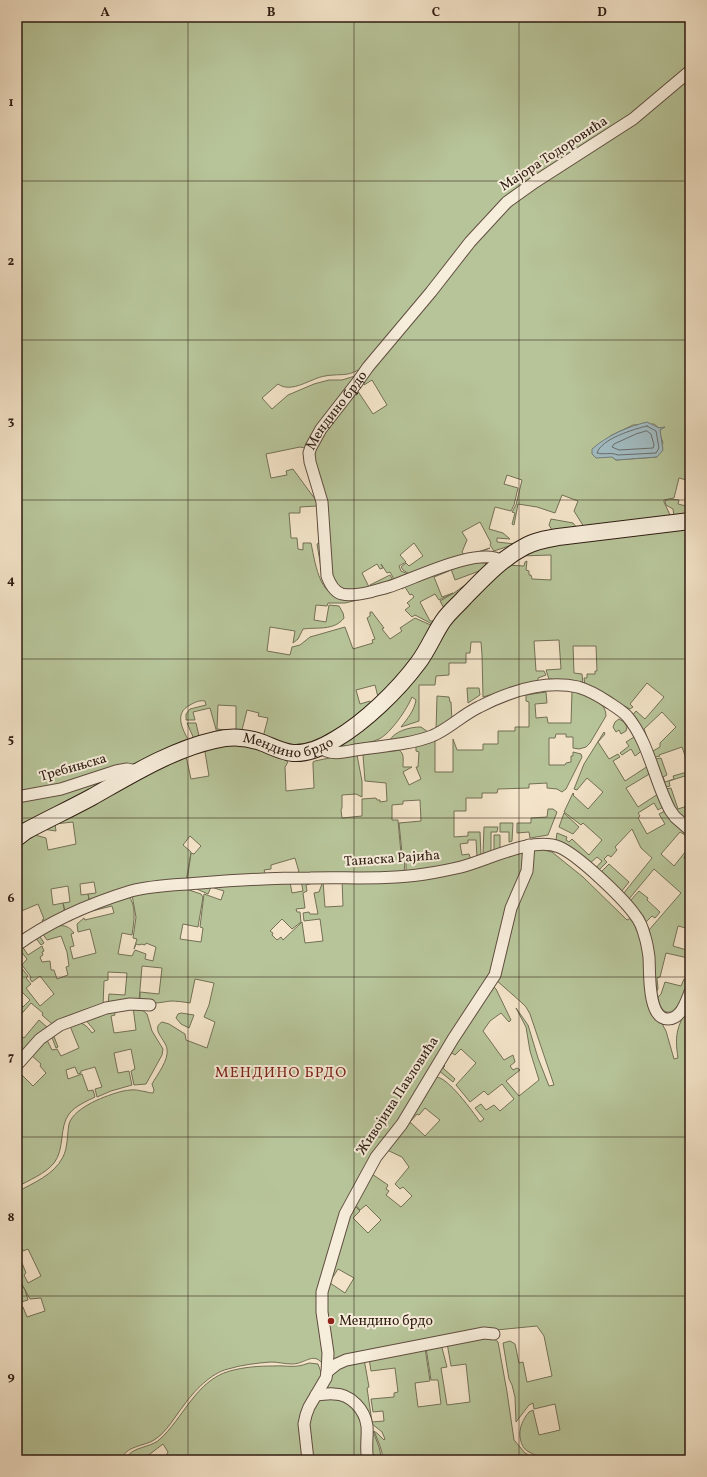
<svg xmlns="http://www.w3.org/2000/svg" width="707" height="1477" font-family="Vollkorn,serif">
<style>
.green{fill:#b7c499;stroke:#737056;fill-rule:evenodd}
.water{fill:#a1bbc1;stroke:#737c7b}
.lines{fill:none;stroke-linecap:round;stroke-linejoin:round}
.shore{stroke:#686c6a;stroke-width:1}
.street-casing{stroke:#604e40;stroke-width:13}
.secondary-casing{stroke:#2f1d12;stroke-width:18}
.street{stroke:#f7eddb;stroke-width:11}
.secondary{stroke:#f7eddb;stroke-width:16}
.grid{fill:none;stroke:#2f1d12;stroke-width:1;stroke-opacity:0.55}
.poi-dot{fill:#8f2418;stroke:#f7eddb;stroke-width:1.5}
.labels{text-anchor:middle;dominant-baseline:central;stroke-width:4;stroke-linejoin:round;paint-order:stroke}
.street-label{font-size:14px;fill:#2f1d12;stroke:#f7eddb}
.poi-label{font-size:14px;fill:#2f1d12;stroke:#f7eddb;text-anchor:start}
.neighbourhood-label{font-size:15px;letter-spacing:1px;fill:#7a1f14;stroke:#f7eddb}
.neatline{fill:none;stroke:#2f1d12;stroke-width:1.5}
.grid-label{font-size:13px;text-anchor:middle;font-weight:bold;fill:#2f1d12}
</style>
<rect width="100%" height="100%" fill="#f3e3c8"/>
<filter id="stains"><feTurbulence type="fractalNoise" baseFrequency=".005" numOctaves="4"/><feColorMatrix values="0 0 0 0 .2 0 0 0 0 .09 0 0 0 0 .02 0 0 0 .5 -.17"/></filter>
<radialGradient id="worn" r=".72"><stop offset=".6" stop-color="#630" stop-opacity="0"/><stop offset="1" stop-color="#630" stop-opacity=".3"/></radialGradient>
<g class="green">
<path d="M17,17h673v51l-44,38 -121,80 -161,180c-16,12 -21,7 -39,10 -14,2 -33,18 -47,8l-16,14 10,11 16,-14 26,-11 15,-4h13l13,-4 -51,78 1,-6 -5,-1 -34,7 5,24 16,-3 -1,-4 7,-2 19,26 6,7 4,72 -5,-30 2,-1 -2,-37 -17,1v6h-11l2,25h6l1,11 5,1v-7h8c3,14 7,45 22,51 8,4 20,4 29,5l-17,4h-17l-1,3 -11,-1 -2,15 12,2 3,-17 10,1 4,7 1,5c-10,13 -27,9 -41,11l-5,10 -5,4 2,-12 -25,-4 -3,24 23,4 2,-8 8,-2 10,-8 35,-10 8,22 20,-6 -1,-3 3,-1 -8,-21 3,-2v-4h2l12,16 -2,1 8,10 12,-8 -2,-3 15,-10 18,8 -19,32 -36,39 -3,-12 -19,5 4,14 10,-3 1,3 -49,37 -26,6 -33,-10 5,-19 -10,-2 1,-3 -12,-3 -5,20 -6,2v-26l-18,-1 -1,24 9,1v2l-9,1 -7,-25 -17,4 2,8h-9v-6l4,-5 16,-4 -1,-4c-5,-1 -10,1 -15,4 -16,8 -8,24 -1,36l-55,25 -66,18 -51,10z"/>
<path d="M690,75v406l-11,-3 -5,20 -10,2v2l7,15 -87,10 -10,-16 4,-10 -16,-6 -7,18 -18,-6 -19,-3 -4,21 -2,-1 3,-11 -3,-1 4,-7 6,-25 -15,-5 -3,9 14,4 -4,17 -3,6 -16,-4 -6,22 14,4 7,6 -13,-1v4l18,2 -21,7 -4,-6 1,-2 -11,-21 -18,10 5,8 -5,12 3,4 25,-8 -18,8 -61,19 -8,-5 -2,-3 5,-4 3,3 14,-10 -9,-13 -14,12 6,7 -7,4 2,5 7,3 -13,7 -5,-9 -3,1 -6,-9 2,4 -3,1 -3,-5 -15,9 8,16 -25,4 -12,-10 -20,-118 2,-21 42,-54 16,24 14,-9 -15,-25 -8,5 -1,-5 132,-163zM654,424l5,4h4l-3,2v4l3,9 -6,14 -41,3 -4,-3 -2,-21 23,-11z"/>
<path d="M670,499l9,1 -1,4 12,3v8l-16,1 -1,-7 -7,-4 -1,-3 1,-2z"/>
<path d="M551,519l22,4 4,5 -25,2 -3,-5z"/>
<path d="M690,527v254l-2,-6 -19,6 1,5 -5,1 -10,-28 6,-1 6,17 -4,2 2,5 9,-3 -1,-3 14,-4 -1,-4 3,-1 -7,-20 -23,8 1,1 -5,1 -2,-6 7,-4v-4l16,-16 -14,-15 -18,17 7,19 -20,-31 5,-6 9,8 19,-22 -17,-14 -17,21 3,3 -3,2 -45,-24 -1,-7h3v-4h8v-3h2l-1,-25h-23l1,27 8,1 1,11 -30,-4 -1,-2h-3l-3,-9 15,-1 -2,-29 -25,1 2,30h8l2,4 -8,3v6l-32,6 -23,7 -1,-42 -1,-13h-10l-1,11h-4v10h-17v12l-13,1 -1,9h-16v36l-18,6c7,-9 13,-16 15,-27l-4,-3c-5,12 -21,36 -33,42 -6,3 -14,4 -21,6 -6,1 -12,4 -18,0l108,-121 59,-59 17,1 1,-4 2,-1 -1,9 3,1v4h2l1,4 19,1v-25l-31,1 23,-11z"/>
<path d="M473,562l12,1 1,1 -4,6 -27,10 -4,-11z"/>
<path d="M448,568l1,3 -15,6 8,20 11,-4 -14,7 -4,-6 -15,8 10,19h3l-1,3 -17,-9 -3,2 -7,-7 5,-4 -3,-3 7,-6 -2,-3 -2,1 -5,-8 -3,2 -1,-2z"/>
<path d="M390,575l4,7 -22,7 -2,-4z"/>
<path d="M472,580l-27,30 -5,-9 14,-8z"/>
<path d="M467,688h12l1,7 -12,8z"/>
<path d="M572,691c13,2 34,9 34,25l-16,27 -4,4 -7,2 -6,-1v-11h-7v-3h-10l-1,4h-6v27h16l1,-2 5,-1v-6h2v-4l8,2 1,3 -16,32 -4,3 -5,-3 -10,-1v-5l-18,1v4l-31,1 -1,4h-15v5h-16v13h-12v26l14,-1v-4h12l1,24 -4,1 -1,-17h-8v3l-8,1 2,11 7,-1 2,6 -65,13v-13l-4,-7 -3,-30 22,-2 -1,-21 -17,1v3l-11,1v15h6l3,34 4,6 -1,13 -118,2 13,-3 -4,-14 -24,7v4l-7,1 2,6 -79,5 4,-28 3,1 7,-8 -11,-10 -7,9 8,7 -5,30 -96,22 -2,-10 8,-1 -2,-11 -14,2 1,11 7,-1 2,10 -24,10 -3,-11 7,-1 -2,-16 -17,3 2,16 10,-2 2,12 -21,9 -2,-4 2,-1 -6,-15 -19,8 3,8 -4,2 -1,-2v-74l14,-12 15,4 2,12 28,-6 -3,-22 -18,2 1,7 -14,-2 75,-41 69,-32 5,23 18,-3 -4,-24 4,-5 34,-3 36,12 9,6 -3,5 1,24 28,-3 -1,-23v-3l2,-1 19,-4 23,-2 5,26v16l-6,-3 -14,1v13l-1,2 1,8 20,-2v-17l14,-1 1,2h3v2l7,-1 -1,-18 -21,-2 -2,-26 34,-6c8,3 6,11 6,18h9l-9,5 6,13 12,-6 -5,-12h2l1,-15 -3,-1v-4l2,-2 17,-6v33h18v-33l4,11h26v-6h15v-13h17v-4h14v-25l-3,-1v-6l20,-3 1,11 -12,1 1,14 11,-1 1,6h23z"/>
<path d="M437,696l12,1 1,5h1l1,19 -20,12 -43,8c6,-10 20,-14 32,-14l7,5 8,-2z"/>
<path d="M619,719l5,3 3,5 -1,4 -5,3 -2,-4 -3,2 -3,-5 2,-5z"/>
<path d="M187,723h9l3,13 15,-4 -20,7z"/>
<path d="M604,732l1,2 -7,8 11,17 9,-5 2,3 -7,4 12,20 23,-15 3,7 -25,15 12,19 20,-13 5,13 -5,3 -4,-7 -16,10 2,3 -2,2 9,16 18,-10 -6,-10 6,-3 22,22 -2,2 -5,-3 -19,22 13,12 16,-20v5l-6,6 6,13v24l-4,18 4,1v16l-12,-3 -5,20 17,5v18l-5,3 3,-14 -22,-5 -6,24 -3,1 1,11 -3,5 -6,-64 32,-37 -27,-24 -25,30 -6,-5 29,-36 -11,-10 -9,-19 -17,18 2,3 -6,7 -3,-2 -4,4 3,3 -9,9 -3,-2 7,-8 -5,-4 -8,7 -20,-17 -13,-7 1,-7 10,4 -1,3 3,2 3,-3 17,16 13,-15 -19,-17 -2,2 -17,-13 9,-19 1,1 -1,1 15,14 15,-17 -16,-14 -10,12 -3,-1 10,-25z"/>
<path d="M634,737h1l7,13 -3,3 -4,3 -4,-7 -9,6 -2,-2 9,-7 -3,-4z"/>
<path d="M109,778l-92,53v-30z"/>
<path d="M671,788l7,21 12,-4v20l-11,-9 -13,-27z"/>
<path d="M548,809h5l4,3 -9,23 -18,3 -1,-6 -12,1v-10h14v-5l16,-1z"/>
<path d="M564,813l15,14 -6,7 -14,-7z"/>
<path d="M500,823h13l-1,18 -3,1v-10h-9z"/>
<path d="M484,827h14l-1,5h-6v19l-8,4z"/>
<path d="M494,835h6v13l-6,3z"/>
<path d="M536,848l16,4 31,25 44,43 4,-2 9,17 20,85 6,11 8,28 4,-1c-4,-26 0,-32 12,-55v457h-67l-1,-2 -5,2c-20,0 -72,2 -88,-8 -6,-3 -8,-9 -9,-15 -1,-9 3,-18 9,-25l4,-2 6,25 21,-5 -5,-26 -21,5 -1,-6 -4,2 -13,17 -1,-25 -3,-12 -3,-6 -6,-36 7,-2 5,3 4,19 4,-1 4,20 25,-6 -8,-40 -7,-10 -41,4 -164,35 -6,-47 2,-42 4,2 -2,5 15,10 9,-15 -16,-9 -5,8 -5,-3 25,-70 7,7 -7,7 15,15 13,-13 -15,-15 -6,5 -6,-7 18,-29 16,11 -2,4 3,2 -3,4 15,12 11,-11 -9,-9 -3,2 -5,-5 14,-17 -7,-10 -15,-7 19,-28 5,1 14,13 15,-16 -15,-12 -6,7 -2,-1 -7,8 -3,-1 29,-44c12,0 37,35 44,45l4,-3 -9,-11 6,-4 5,6 8,-5 6,6 14,-12 -12,-15 -14,11 -4,-4 -14,11 -14,-17 20,-22 -15,-14 -6,6 -3,-2 -10,11 3,2 -2,2 12,11 -2,3 -15,-12 56,-83 2,2 15,31 -2,2 -8,-9 -11,8 -7,10 21,29 9,-5 2,7 -5,4 3,4 4,-2 3,2 -14,11 13,15 20,-16 -9,-29 -4,-24 -10,-19 12,17 10,33 11,28 5,-1 -24,-71 -4,-7 -5,-5 -25,-22 36,-130z"/>
<path d="M523,853l4,3c-6,5 -1,10 -3,17l-14,33 -15,57 -6,17 -5,2 -5,14 -65,101 -14,25 -26,31 -11,18 -22,46 -17,56 -6,26v12l7,33 1,14 -2,8c-10,-16 -18,-2 -32,-2 -7,0 -14,-2 -21,-2 -14,1 -30,3 -43,7 -17,4 -34,22 -44,36 -9,11 -17,27 -30,35 -9,6 -30,6 -32,20h-105v-150l6,-3 4,10 18,-6 -4,-13 -11,1 -13,-24 1,-3 -1,-6 5,-3 4,10 -2,2 4,8 13,-7 -13,-27 -5,2 -6,-13v-46c16,-9 37,-17 46,-35 5,-10 4,-22 6,-33 5,-17 38,-29 54,-33 6,-1 12,-2 18,0 4,0 7,2 12,2l1,-3 -2,-6c5,-9 17,-24 15,-35 -1,-9 -17,-20 -5,-27l7,2 16,10 1,6 21,8 8,-26 -11,-5 5,-12 5,-22 -19,-4 -5,24c-6,-1 -13,-2 -19,-2 -10,1 -23,5 -31,-1v-8l19,2 3,-26 -20,-2 -3,35 -31,4 1,-11 16,1 2,-22 -19,-1v8l-4,1 -1,25 -51,18 -10,-9 1,-2 -12,-10 -14,16v-17l6,5 7,-7 -10,-10 2,-3 -5,-5v-14l3,-2 8,10 -2,2 5,6 -5,4 14,18 14,-12 -14,-18 -8,6 -2,-3 1,-2 -9,-12 5,-6 -8,-10 -2,1v-1l22,-14 5,8 -3,2 -6,-8 -13,9 6,9 14,-9 2,5 -2,1 1,3 -3,2 2,5 8,-1 1,9h3l3,9 11,-4 -2,-8 3,-1 -2,-14 -6,-16 -14,4 -5,-7c11,-6 23,-13 32,0l-3,1 3,12 -4,1 3,12 23,-6 -6,-24 -12,3 -1,-8 7,-6 1,2 29,-7 -2,-7 -28,7 -14,8 -3,-2 31,-14 30,-10c9,11 6,26 4,40l-10,-2 -4,21 14,2 3,-6 11,4 -1,5 8,2 3,-14 -10,-4 -1,2 -4,-1 -1,1 -4,-1 -2,5 3,-10 -4,-1 3,-21 -4,-22 3,-3 23,-4 22,-1 21,7 2,3 -5,30 -15,-3 -3,15 21,3 2,-14 -3,-1 4,-33 17,6 3,-9 -13,-4 -3,7 -18,-8 108,-6 -8,2 2,11 11,-2 -2,-11h16l-4,3 -7,2 1,6 -4,2 2,15 -9,1 1,3h3l1,10 -9,7 -10,-10 -12,12 3,2 -1,2 5,5 4,-3 2,3 19,-18 3,21 18,-2 -3,-22 -16,2 -1,-8 6,-1 1,2h8l-4,-21 5,-1 4,-11 2,26 18,-1 -1,-27c42,0 85,-1 127,-11 18,-5 35,-12 54,-15z"/>
<path d="M609,864l20,18 -8,10 -21,-19z"/>
<path d="M639,891l9,7 -1,2 13,12 -5,6 -3,-2 -6,6 -16,-21z"/>
<path d="M684,979l4,5c-6,15 -18,46 -32,15l5,-5 4,-12 16,4z"/>
<path d="M133,1007l8,2 6,5 5,17 11,18 -1,6 -16,29 -12,1 -3,-14 4,-2 -4,-20 -17,4 4,20 11,-2 3,14 -21,6 -14,6 -2,-8 7,-2 -7,-20 -14,4v2l-3,1 -3,-7 -9,3 2,9 14,-5 6,17 5,-1 2,7c-8,4 -20,9 -26,17 -10,13 -4,35 -15,49 -9,11 -25,17 -37,24v-117l16,16 13,-13 -6,-7 1,-2 -11,-10 16,-16 6,12 5,-1 4,7 18,-8 -9,-22 -17,8 5,13 -2,1 -5,-13c5,-8 23,-16 32,-11 4,2 7,6 9,9l3,-2 -11,-13 30,-9 1,6 -4,1 3,17 22,-3z"/>
<path d="M181,1013l13,2 -5,13 -8,-4 -5,-6 2,-4z"/>
<path d="M39,1020l9,8 -31,33v-28l7,5z"/>
<path d="M17,1278l8,12 3,10 -7,2 -2,-4 -2,1z"/>
<path d="M473,1337l21,2 4,3 9,50 7,48 11,13 9,5 17,2h-167l-4,-14 -6,-15 4,3 6,6 1,-1 -3,-7 -11,-9 -8,-16 -40,-17c14,-24 13,-24 41,-31l5,28 -2,1 5,34 12,-1 -1,-10 -10,1 -2,-13 23,-2v-4l4,-1 -3,-24 -24,3 -2,-13 56,-10 5,33 -15,2 3,24 23,-3 -3,-24h-7l-5,-32 15,-4 6,23 -6,1 6,37 23,-3 -4,-38 -15,2 -4,-23z"/>
<path d="M309,1363l9,1 4,11 -17,34v51h-139l-1,-2 3,-6 -5,-8 -17,13 1,3h-21c3,-13 24,-12 33,-20 24,-21 37,-60 71,-69 14,-4 29,-5 43,-5 16,-1 20,3 36,-3z"/>
<path d="M343,1398l20,20 3,42h-55l-4,-36 11,-24z"/>
<path d="M369,1430l4,1 6,16 3,13h-12z"/>
</g>
<path class="water" d="M647,422l12,6 6,-1 -5,3 3,20 -6,7 -41,3 -4,-3 -16,1 -4,-4v-5c16,-14 35,-22 55,-27z"/>
<g class="lines">
<g class="shore">
<path d="M647,426l9,5 3,17 -3,5 -38,2c-7,-3 -14,0 -21,-2 4,-14 37,-24 50,-27z"/>
<path d="M647,431l4,3 3,11 -1,3 -34,2 -7,-3 2,-3 22,-10z"/>
</g>
<defs>
<g id="street">
<path id="s1" d="M502,561c-23,-16 -90,19 -114,26 -6,2 -12,3 -18,5 -9,2 -19,4 -28,2 -8,-2 -12,-10 -15,-18l-5,-74 -12,-40 -1,-9 2,-6 10,-18 35,-45 12,-17 63,-75 39,-50 37,-40 28,-20 98,-63 57,-48"/>
<path d="M321,747c7,9 24,5 34,3 26,-4 53,-5 77,-14 17,-7 30,-21 47,-29 29,-15 66,-27 99,-20 10,3 21,9 30,15 6,4 13,8 19,14 22,26 27,64 43,94l5,7 15,13"/>
<path d="M17,797l44,-8 55,-18 11,-2 10,2"/>
<path d="M17,945c33,-24 75,-42 114,-54 23,-6 46,-6 69,-8 37,-3 74,-5 110,-5 38,-1 77,2 115,-4 12,-2 24,-4 36,-7 27,-7 72,-31 98,-20 19,8 64,51 76,68 5,6 8,14 10,22 2,6 3,13 4,20 1,14 -2,62 19,62 13,0 18,-17 22,-27"/>
<path d="M17,1065l23,-26 20,-14 46,-17 24,-4 20,1"/>
<path d="M327,1372l10,-8 9,-4 138,-27 10,1"/>
<path d="M316,1395c6,0 12,-2 18,-1 17,0 31,16 33,32 1,11 -2,22 1,34"/>
<path d="M308,1460l-4,-36 2,-9 3,-8 17,-29 1,-6 1,-19 -6,-41v-20l23,-78 31,-57 26,-33 51,-85 42,-64 16,-67 16,-37 2,-26"/>
</g>
<g id="secondary">
<path id="s2" d="M17,838l9,-7c22,-12 44,-22 66,-34 39,-22 79,-47 123,-57 15,-4 33,-3 48,3 10,4 19,9 30,10 15,1 30,-6 43,-14 29,-17 62,-49 82,-76 10,-13 16,-29 25,-42 6,-9 15,-16 22,-24 18,-18 36,-38 59,-50 10,-6 22,-8 34,-10l132,-16"/>
</g>
</defs>
<use href="#street" class="street-casing"/>
<use href="#secondary" class="secondary-casing"/>
<use href="#street" class="street"/>
<use href="#secondary" class="secondary"/>
</g>
<path class="grid" d="M188,17v1443M354,17v1443M519,17v1443M17,181h673M17,340h673M17,500h673M17,659h673M17,818h673M17,977h673M17,1137h673M17,1296h673"/>
<circle class="poi-dot" cx="331" cy="1321" r="4"/>
<g class="labels">
<g class="street-label">
<text transform="translate(554 154) rotate(-33)">Мајора Тодоровића</text>
<text stroke="none"><textPath href="#s1" startOffset="367">Мендино брдо</textPath></text>
<text stroke="none"><textPath href="#s2" startOffset="297">Мендино брдо</textPath></text>
<text transform="translate(73 768) rotate(-16)">Требињска</text>
<text transform="translate(392 859) rotate(-4)">Танаска Рајића</text>
<text transform="translate(398 1096) rotate(-57)">Живојина Павловића</text>
</g>
<g class="poi-label">
<text x="339" y="1321">Мендино брдо</text>
</g>
<g class="neighbourhood-label">
<text x="281" y="1073">МЕНДИНО БРДО</text>
</g>
</g>
<rect width="707" height="1477" fill="none" stroke="#f3e3c8" stroke-width="44"/>
<rect x="22" y="22" width="663" height="1433" class="neatline"/>
<g class="grid-label">
<text x="105" y="16">A</text>
<text x="271" y="16">B</text>
<text x="436" y="16">C</text>
<text x="602" y="16">D</text>
<text x="11" y="106">1</text>
<text x="11" y="265">2</text>
<text x="11" y="425">3</text>
<text x="11" y="584">4</text>
<text x="11" y="743">5</text>
<text x="11" y="902">6</text>
<text x="11" y="1061">7</text>
<text x="11" y="1221">8</text>
<text x="11" y="1380">9</text>
</g>
<rect width="100%" height="100%" filter="url(#stains)"/>
<rect width="100%" height="100%" fill="url(#worn)"/>
</svg>
